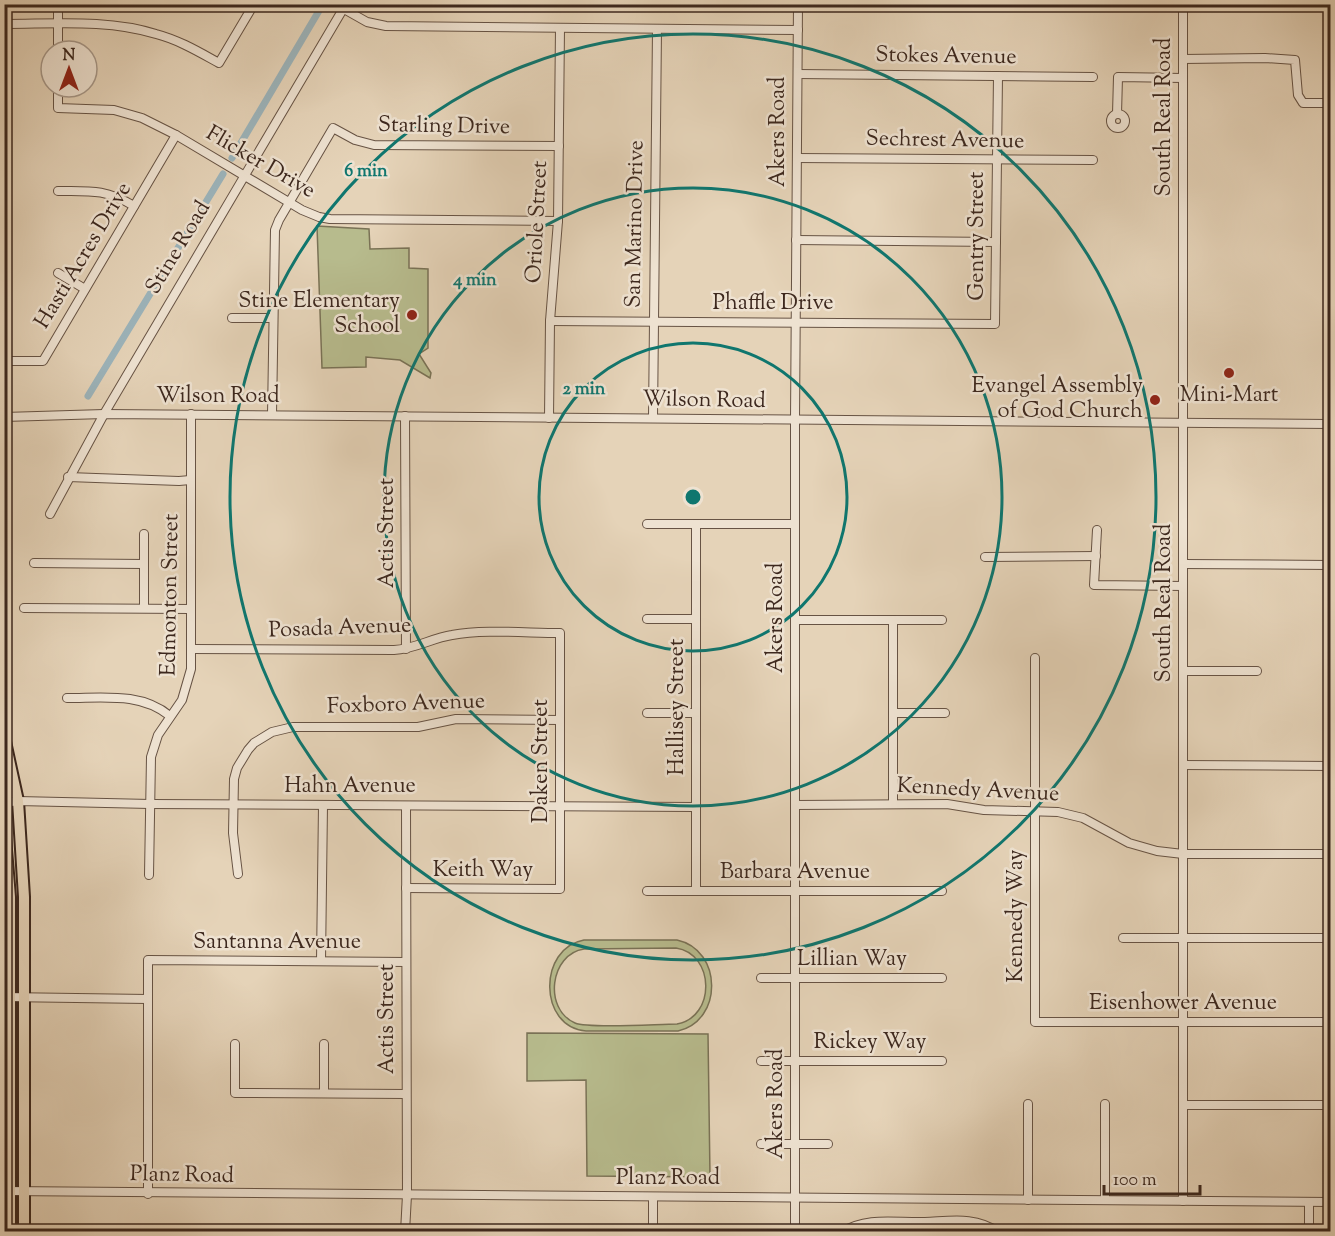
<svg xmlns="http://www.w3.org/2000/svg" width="1335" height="1236" font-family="'Sorts Mill Goudy',serif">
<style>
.green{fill:#b7bb8d;stroke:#7a7256;stroke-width:1.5;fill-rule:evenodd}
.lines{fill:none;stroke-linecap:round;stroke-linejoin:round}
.canal{stroke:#9cb4bb;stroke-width:7}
.minor-casing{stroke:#675344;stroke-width:10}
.major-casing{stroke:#3d281e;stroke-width:14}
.minor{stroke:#eee2d1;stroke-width:8}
.major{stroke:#e5d3b8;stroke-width:10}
.ring{fill:none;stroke:#0f766e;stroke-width:3}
.poi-dot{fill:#8f2418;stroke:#eee2d1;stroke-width:2}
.labels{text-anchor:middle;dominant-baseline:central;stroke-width:5;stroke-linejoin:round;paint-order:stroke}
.street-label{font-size:22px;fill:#3d281e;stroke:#eee2d1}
.poi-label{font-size:22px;fill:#3d281e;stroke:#eee2d1;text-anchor:end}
.centre{fill:#0f766e;stroke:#eee2d1;stroke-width:3}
.ring-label{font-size:18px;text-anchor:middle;font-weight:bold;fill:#0f766e;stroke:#eee2d1;stroke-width:5;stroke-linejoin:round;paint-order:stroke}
</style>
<rect width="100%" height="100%" fill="#e5d3b8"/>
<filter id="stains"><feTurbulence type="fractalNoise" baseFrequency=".00333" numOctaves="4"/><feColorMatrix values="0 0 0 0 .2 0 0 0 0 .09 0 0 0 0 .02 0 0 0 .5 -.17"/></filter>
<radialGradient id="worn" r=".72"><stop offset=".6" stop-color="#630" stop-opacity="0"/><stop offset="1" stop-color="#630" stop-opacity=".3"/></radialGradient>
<g class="green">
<path d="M317,226l52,3 1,20 39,-1v20l19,1v79l-9,6 12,19 -1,5 -30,-18 -34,-3v10l-44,1z"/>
<path d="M584,940h93c46,10 46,81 1,91h-92c-48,-4 -48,-83 -2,-91zM676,948c39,6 40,69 1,76 -19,0 -88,5 -102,-1 -32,-14 -25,-69 9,-74z"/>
<path d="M527,1033l181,1 2,143 -123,-1 -1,-96 -59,1z"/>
</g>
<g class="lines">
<g class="canal">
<path d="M232,158l91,-154"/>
<path d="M88,396l135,-222"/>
</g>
<defs>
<g id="minor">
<path d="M58,4v47"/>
<path d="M1183,4v1197"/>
<path d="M344,9l23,13 19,4 412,4"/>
<path d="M4,24c51,0 104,-5 152,10 23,6 43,18 63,29l35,-59"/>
<path d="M1183,59l82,-1 30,2 3,35 5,8h27"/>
<path d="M798,74l295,3"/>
<path d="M58,87v21l56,2 28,8 34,17 126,75 17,7 11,2 228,2"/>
<circle cx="1118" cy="121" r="7"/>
<path d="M1117,114l1,-37 65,1"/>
<path d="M797,158l296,2"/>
<path d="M58,191c33,0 47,-2 76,15"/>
<path d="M796,240l200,2"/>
<path d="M58,273l27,16"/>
<path d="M232,318h41"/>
<path d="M550,321l445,3 3,-248"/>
<path d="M4,361h39l133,-226"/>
<path d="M272,415l3,-185 4,-10 54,-92 22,12 19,5 185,1"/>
<path d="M405,416l1,233"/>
<path d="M4,417l100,-3 1226,10"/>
<path d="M549,418l1,-97 8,-100 2,-193"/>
<path d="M653,418l4,-389"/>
<path d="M68,477l111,4 11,-1"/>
<path d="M50,514l54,-100 242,-410"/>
<path d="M647,524h148"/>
<path d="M696,524v367"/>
<path d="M1097,530l-3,55 89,1"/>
<path d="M985,557l111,-1"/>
<path d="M34,563l110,1"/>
<path d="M1183,564l147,1"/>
<path d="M24,608l167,1"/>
<path d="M144,608v-74"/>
<path d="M647,619h49"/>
<path d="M795,620h147"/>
<path d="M893,620v184"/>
<path d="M191,649l203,1c21,-1 38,-12 58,-15 31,-6 75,-2 108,-2v256l-154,-1"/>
<path d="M1035,658v364h295"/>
<path d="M1183,671h74"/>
<path d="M67,698c36,0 74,-6 103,18"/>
<path d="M647,713h49"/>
<path d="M893,713h52"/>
<path d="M1183,765l147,1"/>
<path d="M4,803l14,-2 132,3 546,3"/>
<path d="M795,805l152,-1 37,6 74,2 25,6 46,25 28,8 26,3h147"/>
<path d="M238,874l-5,-41 1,-54 3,-11 11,-18 6,-7 18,-11 21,-5h125l38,-8 104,1"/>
<path d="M149,875l2,-118 7,-22 24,-35 9,-31v-255"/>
<path d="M647,891h295"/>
<path d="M1123,938h207"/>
<path d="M321,961l2,-156"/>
<path d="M761,978h181"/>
<path d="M4,997l144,2"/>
<path d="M235,1044v49l171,1"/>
<path d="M761,1061h181"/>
<path d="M324,1093v-49"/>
<path d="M1028,1104v96"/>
<path d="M1105,1104v96"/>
<path d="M1183,1105h147"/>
<path d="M761,1144h67"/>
<path d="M4,1191l1326,11"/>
<path d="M148,1194v-234l258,2"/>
<path d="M1309,1202v30"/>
<path d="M405,1232l2,-37 -1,-389"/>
<path d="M653,1232v-35"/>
<path d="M795,1232v-812l3,-416"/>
<path d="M842,1232c26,-16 54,-9 83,-10 26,-1 50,-6 73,10"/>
</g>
<g id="major">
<path d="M4,737l14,64 6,96v335"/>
<path d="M4,826l6,71v335"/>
</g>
</defs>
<use href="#minor" class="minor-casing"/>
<use href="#major" class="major-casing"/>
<use href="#minor" class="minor"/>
<use href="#major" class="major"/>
</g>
<g class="ring">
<circle cx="693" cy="497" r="154"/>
<circle cx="693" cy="497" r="309"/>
<circle cx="693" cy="497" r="463"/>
</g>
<g class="poi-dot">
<circle cx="412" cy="315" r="6"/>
<circle cx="1229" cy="373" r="6"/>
<circle cx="1155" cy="400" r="6"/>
</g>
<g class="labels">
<g class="street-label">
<text transform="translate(946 57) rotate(1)">Stokes Avenue</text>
<text transform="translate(1165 117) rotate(-90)">South Real Road</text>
<text transform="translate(444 127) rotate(1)">Starling Drive</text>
<text transform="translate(779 132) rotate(-90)">Akers Road</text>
<text transform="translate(945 141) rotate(1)">Sechrest Avenue</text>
<text transform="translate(260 163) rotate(30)">Flicker Drive</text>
<text transform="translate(538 222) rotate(-87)">Oriole Street</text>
<text transform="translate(636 224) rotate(-89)">San Marino Drive</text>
<text transform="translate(978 236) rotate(-90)">Gentry Street</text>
<text transform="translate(179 248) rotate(-59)">Stine Road</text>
<text transform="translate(84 256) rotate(-59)">Hasti Acres Drive</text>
<text x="773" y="304">Phaffle Drive</text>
<text x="218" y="397">Wilson Road</text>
<text transform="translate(704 401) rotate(1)">Wilson Road</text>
<text transform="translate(388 533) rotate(-90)">Actis Street</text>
<text transform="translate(171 595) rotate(-89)">Edmonton Street</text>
<text transform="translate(1165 603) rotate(-90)">South Real Road</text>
<text transform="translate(777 618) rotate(-90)">Akers Road</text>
<text transform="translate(340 629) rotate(-2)">Posada Avenue</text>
<text transform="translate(406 705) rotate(-2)">Foxboro Avenue</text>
<text transform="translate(678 707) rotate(-90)">Hallisey Street</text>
<text transform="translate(542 761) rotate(-90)">Daken Street</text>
<text x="350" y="787">Hahn Avenue</text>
<text transform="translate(978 791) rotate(3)">Kennedy Avenue</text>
<text x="483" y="871">Keith Way</text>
<text x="795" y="873">Barbara Avenue</text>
<text transform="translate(1017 916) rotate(-90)">Kennedy Way</text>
<text x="277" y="943">Santanna Avenue</text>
<text x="852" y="960">Lillian Way</text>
<text x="1183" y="1004">Eisenhower Avenue</text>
<text transform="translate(388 1019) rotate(-90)">Actis Street</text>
<text x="870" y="1043">Rickey Way</text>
<text transform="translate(777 1104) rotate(-90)">Akers Road</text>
<text transform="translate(182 1176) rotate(1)">Planz Road</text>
<text x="668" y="1179">Planz Road</text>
</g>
<g class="poi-label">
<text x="400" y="302">Stine Elementary<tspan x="400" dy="25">School</tspan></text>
<text x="1143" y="387">Evangel Assembly<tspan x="1143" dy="25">of God Church</tspan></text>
<text x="1229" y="396" text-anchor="middle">Mini-Mart</text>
</g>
</g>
<circle cx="693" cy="497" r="9" class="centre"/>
<g class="ring-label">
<text x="366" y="176">6 min</text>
<text x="475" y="285">4 min</text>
<text x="584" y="394">2 min</text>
</g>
<rect width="1335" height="1236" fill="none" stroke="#e5d3b8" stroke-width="24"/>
<rect x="6" y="6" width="1323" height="1224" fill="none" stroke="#3d281e" stroke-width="3"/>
<rect x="12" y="12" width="1311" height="1212" fill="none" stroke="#3d281e" stroke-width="1.5"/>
<g transform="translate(69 69)"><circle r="28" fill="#eee2d1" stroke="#a79889" stroke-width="1.5"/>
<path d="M0-4.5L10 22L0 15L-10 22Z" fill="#8f2418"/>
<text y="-9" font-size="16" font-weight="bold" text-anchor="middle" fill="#3d281e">N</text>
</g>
<path d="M1104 1185v9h96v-9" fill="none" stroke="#3d281e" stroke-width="3"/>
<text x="1113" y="1185" font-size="18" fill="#3d281e" stroke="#eee2d1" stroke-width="4.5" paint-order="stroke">100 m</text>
<rect width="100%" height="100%" filter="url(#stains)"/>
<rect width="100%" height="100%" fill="url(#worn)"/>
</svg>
